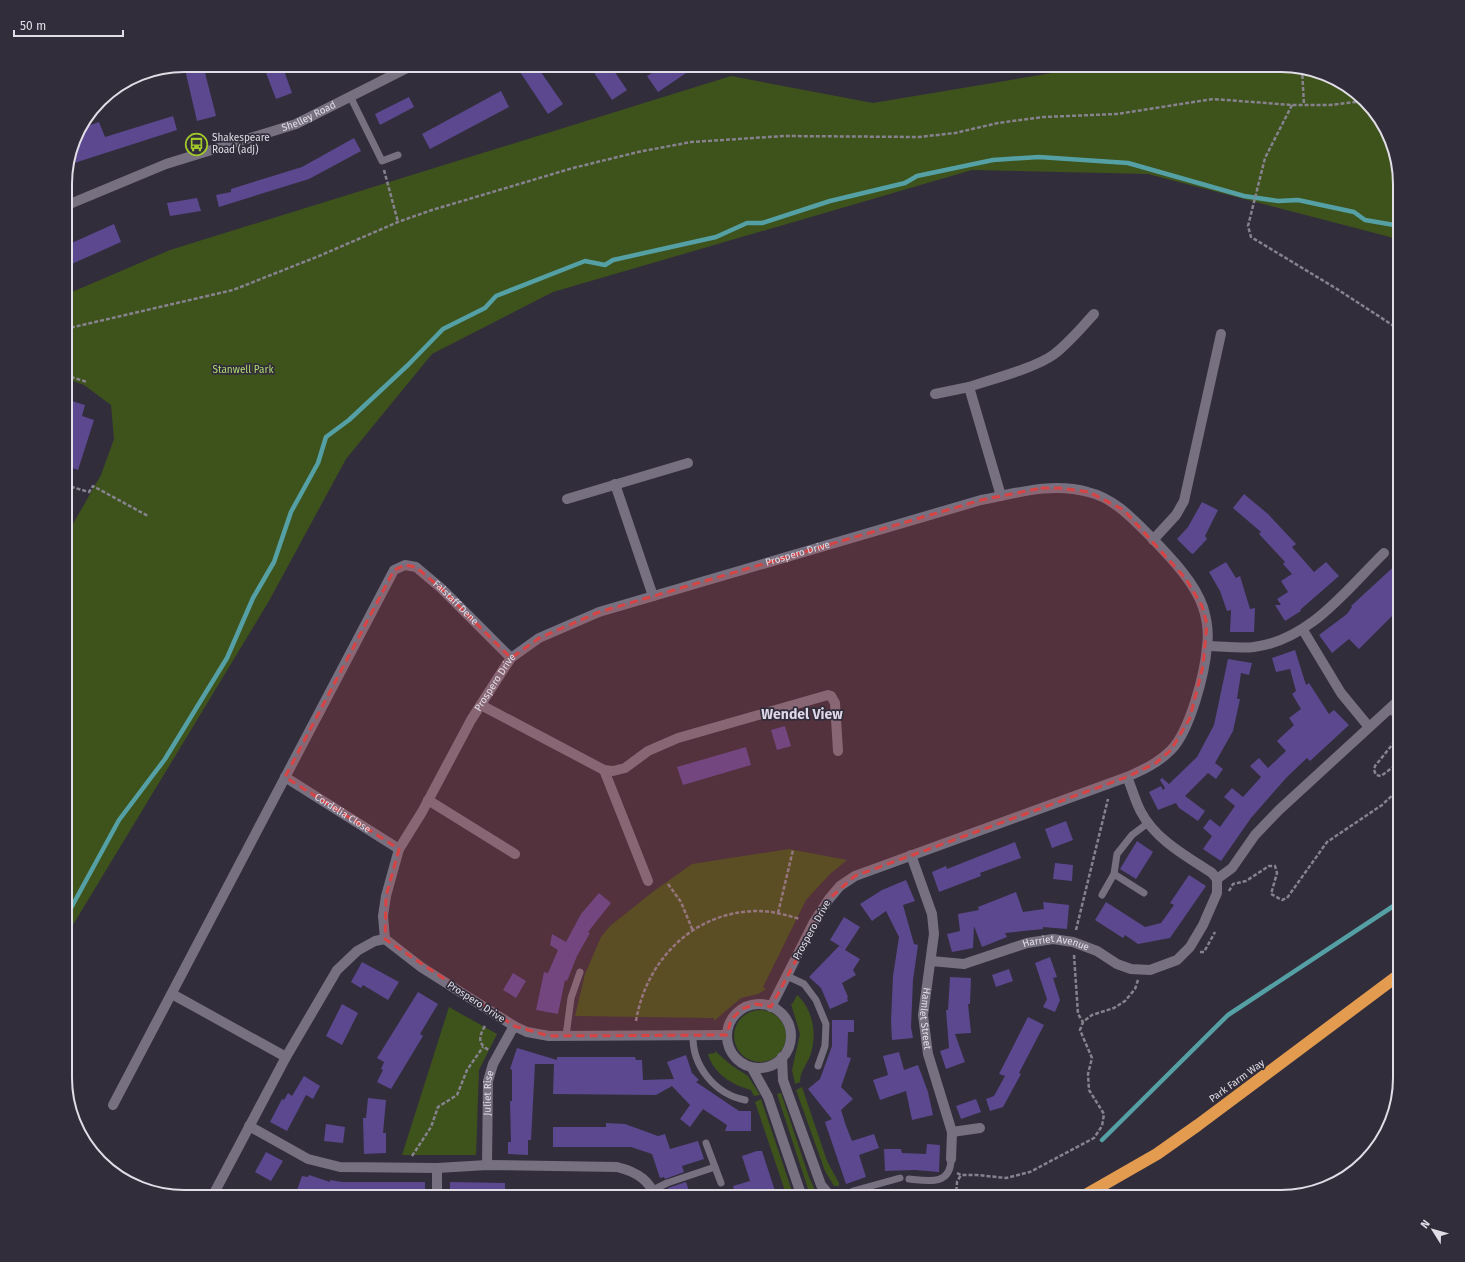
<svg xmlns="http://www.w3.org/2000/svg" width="1465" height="1262" font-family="'Fira Sans',sans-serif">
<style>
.green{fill:#3e521c}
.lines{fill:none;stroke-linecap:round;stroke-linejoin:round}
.stream{stroke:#55a0a5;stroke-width:4.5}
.building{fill:#5b488f}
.path{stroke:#86828e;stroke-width:2.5;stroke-dasharray:4 2;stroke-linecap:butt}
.lane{stroke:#767080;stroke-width:7}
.street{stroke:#767080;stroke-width:10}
.highway{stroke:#e29b4f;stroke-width:12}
.marked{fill:#d84344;fill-opacity:0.2;stroke:#d84344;stroke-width:3;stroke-dasharray:8 5;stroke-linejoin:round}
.labels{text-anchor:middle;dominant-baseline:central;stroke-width:3.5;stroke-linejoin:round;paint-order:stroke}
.street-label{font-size:10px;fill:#e0dde6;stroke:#322d3b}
.poi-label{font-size:10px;fill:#e0dde6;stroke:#322d3b;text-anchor:start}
.park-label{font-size:10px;fill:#b0da6e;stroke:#322d3b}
.district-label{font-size:14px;font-weight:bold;fill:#ddd7e9;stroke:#322d3b}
.rim{fill:none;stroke:#e0dde6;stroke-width:2}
</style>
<rect width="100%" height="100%" fill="#322d3b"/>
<g class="green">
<path d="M1100,65h181l45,9 34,21 31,43 9,46v59l-10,-6 -242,-63 -176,-4 -419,122 -121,62 -86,105 -77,142 -204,337v-363l3,-9 2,-37 31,-54 13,-36 -3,-34 -27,-20 -19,-7v-83l105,-45 561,-174 142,27z"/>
<path d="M789,849l58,11 -17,14 -24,26 -43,87 3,2 -8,5 -17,4 -27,23v-3l-139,-2 10,-42 16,-37 9,-11 44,-35 38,-27z"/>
<path d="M797,995c16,14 20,39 14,58 -3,11 -11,17 -11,29l-5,2 -3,-14 8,-36 -9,-30 2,-1z"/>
<path d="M449,1007l48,27 -18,36 -3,85h-74z"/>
<circle cx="760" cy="1036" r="26"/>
<path d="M715,1051l16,14 17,11 12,19 -6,1 -3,-6c-19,-5 -38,-17 -43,-36l7,-1z"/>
<path d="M802,1087l25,74 12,22v3h-5l-9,-15 -29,-81z"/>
<path d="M781,1093l28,84 6,13 -6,2 -32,-98z"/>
<path d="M761,1099l33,98h-7l-32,-95z"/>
</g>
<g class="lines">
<g class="stream">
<path d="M65,919l54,-99 46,-61 62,-101 26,-60 21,-36 17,-50 27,-49 8,-26 23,-17 59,-55 35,-36 42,-21 11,-12 89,-35 20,4 8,-5 103,-23 31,-14h15l68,-22 75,-18 12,-7 76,-16 46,-3 89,6 116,33 34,5 20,-1 56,12 11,8 35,6"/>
<path d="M1102,1140l126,-125 167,-110 5,-6"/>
</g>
</g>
<g class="building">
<path d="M184,65h19l13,51 -19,5z"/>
<path d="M263,65h19l10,28 -16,6z"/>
<path d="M530,65h6l27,39 -15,10 -28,-42z"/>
<path d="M589,65h21l17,25 -15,10z"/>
<path d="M665,65h33l-40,27 -11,-16z"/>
<path d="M501,91l8,16 -79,42 -8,-15z"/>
<path d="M409,97l5,10 -34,18 -5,-11z"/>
<path d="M173,116l4,14 -109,35 11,-36 20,-7 6,15z"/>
<path d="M354,138l7,13 -52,28 -90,28 -3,-12 15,-3v-3l71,-22z"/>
<path d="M197,198l4,13 -31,5 -3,-13z"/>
<path d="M114,224l7,18 -56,25v-21z"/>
<path d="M65,399l20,6 -3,11 12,4 -16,50 -12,-4 4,-11 -5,-1z"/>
<path d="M1244,494l24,20 28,30 -4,3 22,25 12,-10 13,14 -39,34 1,1 -16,10 -10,-16h6l-4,-6 11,-7 -7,-11 11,-7 -9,-10 2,-2 -26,-28 2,-2 -28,-24z"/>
<path d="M1202,502l16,8 -13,26 2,3 -14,15 -2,-1 -14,-14 11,-12z"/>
<path d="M1400,561v47l-41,41 -10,-10 -17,14 -13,-18 28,-21 5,-7 -1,-1z"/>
<path d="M1226,562l10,16 4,-2 10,33 5,-1 -1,24h-24l1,-22 -4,1 -7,-20 -11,-19z"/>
<path d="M1295,650l11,35 3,-2 20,31 5,-4 15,15 -39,36 -3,-3 -20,19 -36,41 -30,43 -18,-12 9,-13 -9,-8 7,-9 10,8 15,-21 -11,-9 8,-9 11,9 18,-20 -11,-11 9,-8 9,10 18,-17 -9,-10 17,-16 -5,-7 12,-9 -9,-15 4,-3 -6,-22 -14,3 -4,-14z"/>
<path d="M1228,659l24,4 -3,12 -8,-2 -4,26h3l-7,32 -18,32 8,6 -7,10 -8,-6 -23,23 20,15 -7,10 -19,-13 -3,-5 -18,7 -9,-18 12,-6 2,4 2,-2 -5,-8 2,-2 7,6 28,-27 17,-32z"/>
<path d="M785,726l6,20 -14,4 -6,-20z"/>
<path d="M746,747l5,18 -68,20 -6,-18z"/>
<path d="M1066,821l7,19 -21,8 -7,-19z"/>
<path d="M1137,841l16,11 -17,27 -16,-10z"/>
<path d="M1015,842l6,16 -41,15 1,3 -42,16 -7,-20 14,-6 1,3z"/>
<path d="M1055,863l18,2 -1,16 -19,-2z"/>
<path d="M1189,875l17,11 -36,52 -32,6 -13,-9 -2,3 -28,-18 11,-18 39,25 16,-4 13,-18 -4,-2z"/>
<path d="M906,880l9,21 -12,4 11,39 4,1 -5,35 -2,47 2,11 -21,2 -1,-19 2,-45 6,-39 -13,-26 -14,10 -12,-17 22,-14z"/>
<path d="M1016,892l7,20 21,-3 -1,-7 26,3 -2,24 -24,-2v2l-38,4 2,4 -25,10 -8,-21 -1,22 -21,4 -5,-18 13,-3 -2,-17 21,-4 -1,-3z"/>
<path d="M599,893l12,10 -23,29 2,1 -13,23 -10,25 -2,-1 -7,34 -22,-4 8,-38 4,1 10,-23 -8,-5 2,-11 14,8 15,-28z"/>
<path d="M844,917l16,10 -15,23 15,9 -7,11 3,5 -14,8 6,14 -1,1 1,3 -18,8 -9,-21 -12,-11 30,-31 4,2 -13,-8z"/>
<path d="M1050,957l7,20 -4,1 7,22 -5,12 -12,-5 4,-8 -12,-36z"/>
<path d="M362,962l37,20 -11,18 -25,-15 -2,3 -10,-6z"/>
<path d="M1009,969l4,12 -17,6 -4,-12z"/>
<path d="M513,973l13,8 -10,17 -13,-8z"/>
<path d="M950,977l21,1 -1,26h-2l3,29 -16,1 10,28 -19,7 -6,-18 9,-3 -3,-38h2z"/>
<path d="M418,992l20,12 -18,30 3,2 -32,53 -14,-7 6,-12 -2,-1 3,-7 -7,-4z"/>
<path d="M342,1004l16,9 -16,32 -16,-9z"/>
<path d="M1028,1017l16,8 -25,48 2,1 -18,33 -13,4 -4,-12 8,-3 11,-20 -6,-2z"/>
<path d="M832,1020h22v12h-6l-1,25 4,1 -10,29 12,12 -12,11 5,16 6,15 22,-7 5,14 -20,7 7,22 -20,7 -21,-62 7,-3 -24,-30 12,-10 12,-33z"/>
<path d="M517,1048l40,12v-3h78l1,3h6l1,20 31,-1 -7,-17 19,-7 6,18 7,7 -3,2 43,29h12v20h-26l2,-6 -24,-16 -13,18 -10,-8 10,-14 -18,-19 -16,9 -103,-1 1,-30h-19l-4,76h-3v15l-20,-1v-12h3l-1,-41h2v-31l-2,-1z"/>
<path d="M899,1052l5,18 14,-5 10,27 5,23 -21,5 -6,-29 -26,9 -7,-20 15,-5 -5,-19z"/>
<path d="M304,1076l16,10 -7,13 -7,-4 -19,36 -17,-9 12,-23 2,1 4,-7 4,3z"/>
<path d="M368,1098l18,2 -3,33h3v20l-22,1 -1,-36h3z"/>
<path d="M976,1099l5,13 -20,7 -5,-13z"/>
<path d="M606,1123l19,1 33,12 7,-2 5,15 28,-8 6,18 -22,7 2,6 -19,7 -1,-2 -4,1 -8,-24 -21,-7h-78v-20h53z"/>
<path d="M326,1124l19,3 -2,16 -19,-2z"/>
<path d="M927,1144l13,1 -1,27 -24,-2 -30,1 -1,-22h17l1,4 24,1z"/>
<path d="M757,1151h5l15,46h-17l-1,-4 -11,4h-12l-3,-11 17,-5 -8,-25z"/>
<path d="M266,1152l17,9 -12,20 -16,-9z"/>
<path d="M309,1175l21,7v-2l12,2h83v15h-118l-11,-4 6,-17 6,1z"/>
<path d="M450,1182l55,1v14h-55z"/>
<path d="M686,1182l5,15h-20l-3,-9z"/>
</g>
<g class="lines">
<g class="path">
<path d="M1302,69l2,36"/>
<path d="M1292,105l-27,53 -17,68 3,11 86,52 63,41"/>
<path d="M384,170l14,52"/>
<path d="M65,329l168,-39 86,-34 79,-34 34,-12 141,-42 65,-16 53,-10 94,-6 134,1 36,-4 43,-10 45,-6 74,-3 96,-15 79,6h38l34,-4"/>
<path d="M65,375l22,7"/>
<path d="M65,456l3,-22 -3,-1"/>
<path d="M65,485l24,7 4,-6 55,30"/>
<path d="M1400,762l-19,14 -5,-1 -2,-5 1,-4 25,-31"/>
<path d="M1399,789l-5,-6 1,-5 5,-5"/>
<path d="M668,884l13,18 12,29"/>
<path d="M1229,891l4,-7 13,-3 23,-15h6l2,7 -6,21 11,6 5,-2 40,-56 55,-37 18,-17"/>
<path d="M778,913l15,-63"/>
<path d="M1076,930l32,-131"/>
<path d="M1200,952h4l11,-20"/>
<path d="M1074,955l4,59 5,8"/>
<path d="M636,1021c10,-61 58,-110 122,-110 14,0 28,4 42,8"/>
<path d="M485,1026c-6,10 -8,18 4,24"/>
<path d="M412,1156l19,-29 7,-20 19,-12 10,-25 16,-23"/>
<path d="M957,1173l4,2h16l29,3 24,-6 64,-34 8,-12 2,-12 -15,-24 -1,-16 4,-16 -12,-28 3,-8 9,-7 22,-7 11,-7 10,-12 3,-9"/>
<path d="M956,1197l1,-15 4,-7"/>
</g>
<g class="lane">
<path d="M350,96l32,65 16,-6"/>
<path d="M1114,874l30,19"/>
<path d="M1102,895l12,-21 3,-20 15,-19 16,-12"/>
<path d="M787,976l17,8 12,16 10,24 -1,22 -7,20"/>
<path d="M693,1035c-1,31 22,59 52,65"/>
<path d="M566,1036l5,-38 9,-26"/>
<path d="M715,1167l6,16"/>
<path d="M909,1179c19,2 42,7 42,-20"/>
<path d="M653,1190l14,-7 48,-16 -9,-24"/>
<path d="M842,1197l11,-6 47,-13"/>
</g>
<g class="street">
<path id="s1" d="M65,206l101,-42 130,-40 117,-59"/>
<path d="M935,394l34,-7"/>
<path d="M615,484l38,112"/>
<path d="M1001,496l-32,-109c23,-8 66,-19 84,-32 15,-11 28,-27 41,-41"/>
<path d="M567,499l121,-36"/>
<path d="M1153,540l23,-25 8,-14 37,-167"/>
<path d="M1303,630l38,63 28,34"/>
<path d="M1207,646c15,0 32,3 47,1 56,-7 92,-57 130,-94"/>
<path d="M481,705l123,65 9,1 12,-3 23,-17 30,-13 150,-43 3,1 4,7 3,48"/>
<path d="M1391,708l9,9"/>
<path d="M604,770l44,111"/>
<path id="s2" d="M285,777l114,72"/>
<path d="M428,800l87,54"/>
<path id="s3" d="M911,855l21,59 2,20 -11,81 5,39 24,78 -1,27"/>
<path d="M1217,879l15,-11 23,-33 24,-25 121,-111"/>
<path id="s4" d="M931,961l33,3 63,-21 26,-4 20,3 24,9 20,13 14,5 19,1 27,-10 13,-13 13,-22 14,-32v-14l-5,-6c-26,-17 -56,-33 -71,-61 -6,-11 -9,-24 -14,-35"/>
<path d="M172,994l114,63"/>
<circle cx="759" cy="1036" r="32"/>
<path id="s5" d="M727,1035l-178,1 -22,-4 -13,-6 -93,-59 -36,-28 -2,-23 3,-20 13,-47 23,-37 49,-92 32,-50 8,-12 28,-20 60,-26 382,-112c36,-7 71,-18 107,-8 26,6 45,27 63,45 19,20 43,44 52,70 4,13 6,26 4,39 -2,27 -17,85 -36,104 -13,13 -28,20 -44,27l-272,99 -15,10 -11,13 -15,23 -43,85"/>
<path d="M782,1057l1,23 38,105 10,12"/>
<path d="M752,1068l16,29 34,100"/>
<path id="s6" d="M113,1105l281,-535 11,-5 11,2 26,22 69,69"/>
<path d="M249,1126l59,33 32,8 97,1 50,-3 130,2c17,4 33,13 38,30"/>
<path d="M952,1132l28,-4"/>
<path id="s7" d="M487,1165l1,-84 5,-17 21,-38"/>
<path d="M212,1197l74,-140 51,-87 20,-19 18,-10 10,-2"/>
<path d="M437,1197v-29"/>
</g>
<path class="highway" d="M1082,1197l75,-43 41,-29 202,-151"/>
</g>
<path class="marked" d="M1041,488h19l29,4 35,18 62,69 16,27 5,18 -4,42 -13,52 -19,32 -15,13 -29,14 -272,99 -26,23 -58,108 -15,-3 -14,5 -11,11 -4,15 -178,1 -35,-10 -129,-87 1,-43 13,-47 -114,-72 109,-207 11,-5 11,2 26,22 69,69 28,-20 60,-26 382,-112z"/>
<defs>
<symbol id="bus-ring" viewBox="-11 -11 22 22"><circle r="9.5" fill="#322d3b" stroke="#a1c929" stroke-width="1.5"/><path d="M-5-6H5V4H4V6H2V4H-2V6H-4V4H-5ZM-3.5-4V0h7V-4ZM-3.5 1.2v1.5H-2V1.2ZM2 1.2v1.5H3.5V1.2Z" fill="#a1c929"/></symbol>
</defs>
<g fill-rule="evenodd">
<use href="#bus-ring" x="184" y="132" width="25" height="25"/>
</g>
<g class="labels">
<g class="street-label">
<text stroke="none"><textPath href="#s1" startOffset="260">Shelley Road</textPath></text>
<text stroke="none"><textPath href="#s5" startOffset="991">Prospero Drive</textPath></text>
<text stroke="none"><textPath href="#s6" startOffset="681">Falstaff Dene</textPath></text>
<text stroke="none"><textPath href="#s5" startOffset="655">Prospero Drive</textPath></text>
<text stroke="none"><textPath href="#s2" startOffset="68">Cordelia Close</textPath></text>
<text transform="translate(812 930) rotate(-61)">Prospero Drive</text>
<text stroke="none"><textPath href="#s4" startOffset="129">Harriet Avenue</textPath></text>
<text transform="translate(476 1002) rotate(33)">Prospero Drive</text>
<text stroke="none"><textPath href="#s3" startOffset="168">Hamlet Street</textPath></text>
<text transform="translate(1237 1081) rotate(-36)">Park Farm Way</text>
<text stroke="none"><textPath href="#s7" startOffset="72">Juliet Rise</textPath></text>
</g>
<g class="poi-label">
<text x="212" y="138">Shakespeare<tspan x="212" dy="12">Road (adj)</tspan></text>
</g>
<g class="park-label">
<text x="243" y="370">Stanwell Park</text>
</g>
<g class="district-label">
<text x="802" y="714">Wendel View</text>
</g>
</g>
<path d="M0 0H1465V1262H0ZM184 72H1281A112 112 0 0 1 1393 184V1078A112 112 0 0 1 1281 1190H184A112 112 0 0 1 72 1078V184A112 112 0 0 1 184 72Z" fill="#322d3b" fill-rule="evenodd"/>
<path class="rim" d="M184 72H1281A112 112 0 0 1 1393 184V1078A112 112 0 0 1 1281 1190H184A112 112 0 0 1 72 1078V184A112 112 0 0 1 184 72Z"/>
<g transform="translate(1433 1230) rotate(307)" stroke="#322d3b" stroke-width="3" paint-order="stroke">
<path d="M0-3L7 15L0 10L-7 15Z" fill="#e0dde6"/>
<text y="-6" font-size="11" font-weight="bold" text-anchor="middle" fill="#e0dde6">N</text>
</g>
<path d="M14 30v6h109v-6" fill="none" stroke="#e0dde6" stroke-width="2"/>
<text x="20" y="30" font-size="12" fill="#e0dde6" stroke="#322d3b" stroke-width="3" paint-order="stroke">50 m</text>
</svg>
